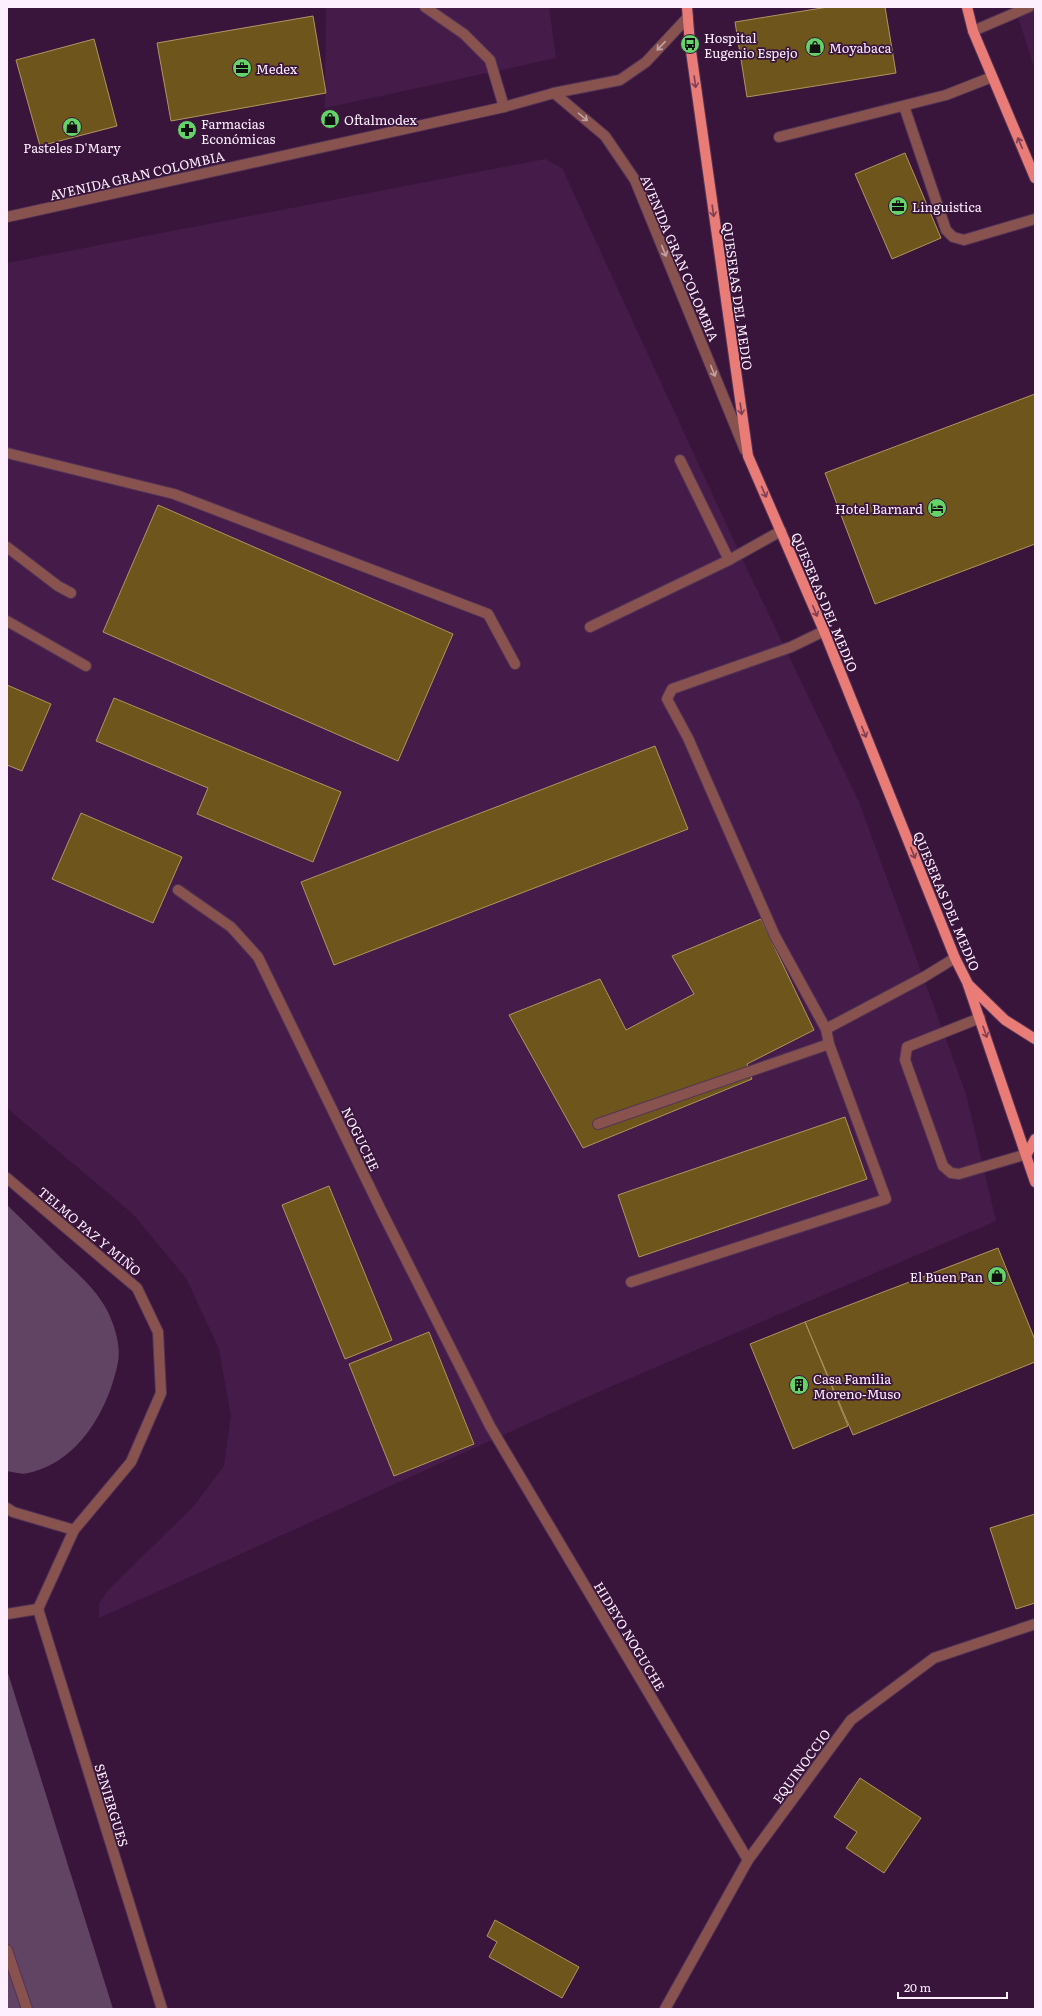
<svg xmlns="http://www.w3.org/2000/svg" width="1042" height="2016" font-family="Literata,serif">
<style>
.built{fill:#451c49}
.green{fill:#614363}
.building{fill:#6e551c;stroke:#b1955e}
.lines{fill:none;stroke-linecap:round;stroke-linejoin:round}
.minor-casing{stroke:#543457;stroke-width:12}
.major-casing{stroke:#543457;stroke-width:12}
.minor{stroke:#88534f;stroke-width:10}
.major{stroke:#e97c76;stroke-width:10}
.oneway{stroke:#c2a1a6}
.oneway2{stroke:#7f3e53}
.labels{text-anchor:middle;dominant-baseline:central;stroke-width:3.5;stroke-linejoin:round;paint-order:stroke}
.poi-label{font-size:13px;fill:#fdeffe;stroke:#39153c;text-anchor:start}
.street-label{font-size:13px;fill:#fdeffe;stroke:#39153c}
</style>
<rect width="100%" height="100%" fill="#39153c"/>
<g class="built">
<path d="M326,7h223l7,51 -231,50z"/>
<path d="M1015,7h20v63z"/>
<path d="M545,159l17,9 184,399 113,235 107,292 30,127 -398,171 -499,226v-14l9,-14 85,-83 31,-41 7,-50 -12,-67 -33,-71 -53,-64 -126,-106v-845z"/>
</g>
<g class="green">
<path d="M7,1205c18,17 36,35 54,53 18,17 36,32 47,54 7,15 13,34 10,50 -9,47 -40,101 -90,111 -6,2 -15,-1 -21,-2z"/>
<path d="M7,1670l106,339h-106z"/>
</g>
<g class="building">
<path d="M828,7h57l11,66 -149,24 -12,-75z"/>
<path d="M313,16l13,77 -155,28 -14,-78z"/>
<path d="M94,39l23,87 -77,20 -24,-86z"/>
<path d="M905,153l36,85 -49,21 -37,-85z"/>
<path d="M1035,394v150l-160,60 -50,-131z"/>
<path d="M158,505l295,129 -55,127 -295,-129z"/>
<path d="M7,685l44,19 -29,67 -15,-6z"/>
<path d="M114,698l227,94 -28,70 -116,-48 11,-26 -112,-47z"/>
<path d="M655,746l33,83 -354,136 -33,-83z"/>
<path d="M81,813l101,44 -29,66 -101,-44z"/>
<path d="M761,919l53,111 -67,34 5,15 -169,69 -74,-133 91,-36 26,51 68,-36 -22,-38z"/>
<path d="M845,1117l22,62 -228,78 -21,-62z"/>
<path d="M329,1186l63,154 -47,19 -63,-154z"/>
<path d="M998,1248l37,92v22l-182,73 -48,-113z"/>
<path d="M805,1322l43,104 -55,23 -43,-105z"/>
<path d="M429,1332l45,112 -80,32 -45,-112z"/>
<path d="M1035,1514v89l-19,6 -26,-81z"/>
<path d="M860,1778l61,40 -37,55 -38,-25 11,-16 -23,-15z"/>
<path d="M495,1920l84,47 -17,31 -73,-41 8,-15 -10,-6z"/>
</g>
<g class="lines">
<defs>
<g id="minor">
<path d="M425,7l39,27 26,26 14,47"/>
<path d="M973,31l56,-24"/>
<path d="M554,93l51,43 30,44 110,270"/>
<path d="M904,106l42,124 7,7 11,3 71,-21"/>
<path d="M779,137l167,-42 46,-18"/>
<path d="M7,217l497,-110 50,-14 66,-13 26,-18 42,-45"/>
<path d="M7,453l167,41 314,120 27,50"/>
<path d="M7,547l51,39 13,7"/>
<path d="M729,560l52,-29"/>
<path d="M7,621l79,45"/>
<path d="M590,627l139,-67 -49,-100"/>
<path d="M178,890l53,37 27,30 123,253 109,216 258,434"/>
<path d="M980,1018l-73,29 -2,13 38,106 8,7 8,1 68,-20"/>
<path d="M826,1029l98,-52 31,-19"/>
<path d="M598,1124l231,-80"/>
<path d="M7,1178l130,110 21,44 3,61 -30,69 -57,68 -36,79"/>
<path d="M631,1282l255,-83 -57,-155 -3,-15 -51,-93 -87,-198 -21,-39 5,-10 119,-42 33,-16"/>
<path d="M7,1508l6,4 61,18"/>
<path d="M38,1609l124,400"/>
<path d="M7,1614l31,-5"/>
<path d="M7,1950l20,59"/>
<path d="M665,2009l83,-149 103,-140 83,-62 101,-34"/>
</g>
<g id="major">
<path d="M687,7l3,37 58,412 76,175 131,327 12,24 68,200"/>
<path d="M967,7l6,24 62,147"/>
<path d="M968,984l37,36 30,19"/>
<path d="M1027,1154l8,-15"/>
</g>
</defs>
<use href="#minor" class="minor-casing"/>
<use href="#major" class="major-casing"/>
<use href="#minor" class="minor"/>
<use href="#major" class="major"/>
</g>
<defs><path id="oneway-shaft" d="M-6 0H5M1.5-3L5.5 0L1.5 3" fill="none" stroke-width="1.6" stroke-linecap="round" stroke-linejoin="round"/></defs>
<g class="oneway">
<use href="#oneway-shaft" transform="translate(661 46) rotate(133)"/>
<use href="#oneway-shaft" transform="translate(583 117) rotate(40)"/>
<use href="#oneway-shaft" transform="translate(664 251) rotate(68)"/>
<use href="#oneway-shaft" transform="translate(713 371) rotate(68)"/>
</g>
<g class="oneway2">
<use href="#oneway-shaft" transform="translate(695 82) rotate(82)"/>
<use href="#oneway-shaft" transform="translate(1020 143) rotate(-113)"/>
<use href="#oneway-shaft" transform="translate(713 211) rotate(82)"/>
<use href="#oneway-shaft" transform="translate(741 409) rotate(82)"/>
<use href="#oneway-shaft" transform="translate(764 492) rotate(66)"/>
<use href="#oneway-shaft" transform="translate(815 611) rotate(67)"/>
<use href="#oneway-shaft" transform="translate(864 732) rotate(68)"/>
<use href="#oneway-shaft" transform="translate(913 853) rotate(68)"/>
<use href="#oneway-shaft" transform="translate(985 1032) rotate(71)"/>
</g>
<defs>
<symbol id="bus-disc" viewBox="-11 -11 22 22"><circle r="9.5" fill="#64d468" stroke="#39153c"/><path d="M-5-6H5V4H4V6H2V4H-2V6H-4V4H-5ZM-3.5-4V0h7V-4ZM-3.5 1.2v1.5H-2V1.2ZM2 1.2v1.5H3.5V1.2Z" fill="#111"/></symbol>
<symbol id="shop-disc" viewBox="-11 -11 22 22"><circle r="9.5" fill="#64d468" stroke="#39153c"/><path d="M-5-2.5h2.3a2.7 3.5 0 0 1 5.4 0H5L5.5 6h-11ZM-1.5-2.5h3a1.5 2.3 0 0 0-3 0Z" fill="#111"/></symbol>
<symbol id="office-disc" viewBox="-11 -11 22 22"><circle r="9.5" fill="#64d468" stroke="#39153c"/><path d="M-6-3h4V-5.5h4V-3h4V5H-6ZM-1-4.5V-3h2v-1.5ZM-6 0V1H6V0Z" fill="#111"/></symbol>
<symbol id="pharmacy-disc" viewBox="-11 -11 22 22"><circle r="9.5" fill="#64d468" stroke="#39153c"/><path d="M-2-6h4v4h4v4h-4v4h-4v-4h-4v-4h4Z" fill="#111"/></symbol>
<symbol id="hotel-disc" viewBox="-11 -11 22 22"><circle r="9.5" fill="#64d468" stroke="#39153c"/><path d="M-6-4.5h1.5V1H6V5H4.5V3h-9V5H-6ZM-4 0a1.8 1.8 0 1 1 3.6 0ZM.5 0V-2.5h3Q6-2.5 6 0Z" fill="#111"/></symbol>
<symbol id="building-disc" viewBox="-11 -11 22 22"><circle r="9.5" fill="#64d468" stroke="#39153c"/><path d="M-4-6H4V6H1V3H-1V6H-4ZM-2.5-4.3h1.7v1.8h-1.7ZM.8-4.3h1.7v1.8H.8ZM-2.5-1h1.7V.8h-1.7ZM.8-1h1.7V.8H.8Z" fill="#111"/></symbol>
</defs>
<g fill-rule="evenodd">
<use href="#bus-disc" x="679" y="33" width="22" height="22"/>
<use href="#shop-disc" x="804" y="36" width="22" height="22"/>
<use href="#office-disc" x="231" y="57" width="22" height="22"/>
<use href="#shop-disc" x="319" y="108" width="22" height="22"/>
<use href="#shop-disc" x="61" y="116" width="22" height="22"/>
<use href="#pharmacy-disc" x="176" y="119" width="22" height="22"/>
<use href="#office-disc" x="887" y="195" width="22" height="22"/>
<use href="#hotel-disc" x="926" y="497" width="22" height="22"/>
<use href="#shop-disc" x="986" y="1265" width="22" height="22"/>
<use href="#building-disc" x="788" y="1374" width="22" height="22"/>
</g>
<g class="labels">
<g class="poi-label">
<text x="704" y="37">Hospital<tspan x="704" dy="15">Eugenio Espejo</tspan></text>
<text x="829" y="47">Moyabaca</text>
<text x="256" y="68">Medex</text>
<text x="344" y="119">Oftalmodex</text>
<text x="201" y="123">Farmacias<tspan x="201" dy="15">Económicas</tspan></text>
<text x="72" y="147" text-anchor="middle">Pasteles D'Mary</text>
<text x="912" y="206">Linguistica</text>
<text x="923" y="508" text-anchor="end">Hotel Barnard</text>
<text x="983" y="1276" text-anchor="end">El Buen Pan</text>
<text x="813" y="1378">Casa Familia<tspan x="813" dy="15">Moreno-Muso</tspan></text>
</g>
<g class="street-label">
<text transform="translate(137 175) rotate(-13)">AVENIDA GRAN COLOMBIA</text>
<text transform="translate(680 258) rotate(67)">AVENIDA GRAN COLOMBIA</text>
<text transform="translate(738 296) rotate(82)">QUESERAS DEL MEDIO</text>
<text transform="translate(825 602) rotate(67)">QUESERAS DEL MEDIO</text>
<text transform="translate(947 901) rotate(67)">QUESERAS DEL MEDIO</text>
<text transform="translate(361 1139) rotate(64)">NOGUCHE</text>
<text transform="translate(90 1231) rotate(40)">TELMO PAZ Y MIÑO</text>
<text transform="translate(630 1636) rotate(59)">HIDEYO NOGUCHE</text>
<text transform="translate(801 1766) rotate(-54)">EQUINOCCIO</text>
<text transform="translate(112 1805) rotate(73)">SENIERGUES</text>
</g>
</g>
<rect width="1042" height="2016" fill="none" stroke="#fdeffe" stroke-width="16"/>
<path d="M898 1992v6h109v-6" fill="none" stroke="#fdeffe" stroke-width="2"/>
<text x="904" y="1992" font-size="12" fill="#fdeffe" stroke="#39153c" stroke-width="3" paint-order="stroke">20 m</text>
</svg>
